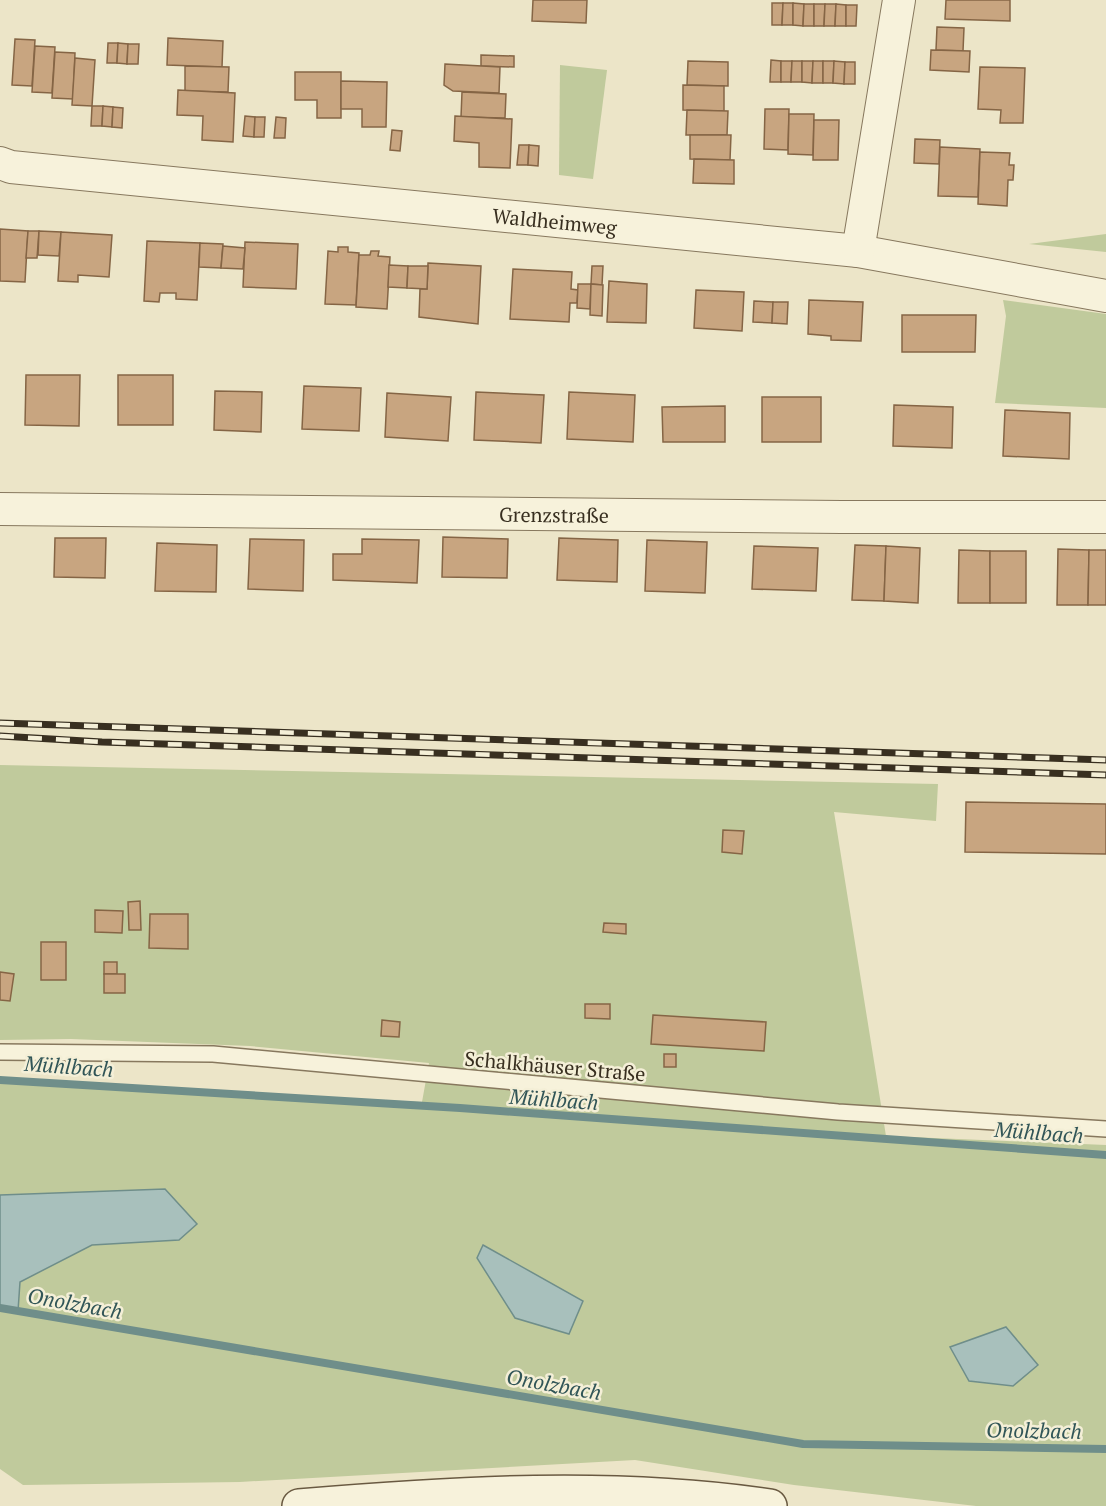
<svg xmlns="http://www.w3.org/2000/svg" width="1106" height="1506" font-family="'PT Serif',serif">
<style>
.green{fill:#c0ca9c}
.water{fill:#a8c0bc;stroke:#6f8e8a;stroke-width:1.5}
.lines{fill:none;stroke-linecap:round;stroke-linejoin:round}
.stream{stroke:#6f8e8a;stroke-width:8}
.building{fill:#c8a580;stroke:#856545;stroke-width:1.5}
.service-casing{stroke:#87785e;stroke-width:18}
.minor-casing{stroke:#87785e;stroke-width:34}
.secondary-casing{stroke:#695941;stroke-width:36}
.service{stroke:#f7f2db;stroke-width:15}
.minor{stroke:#f7f2db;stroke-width:32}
.secondary{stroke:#f7f2db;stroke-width:33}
.rail-casing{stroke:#382f20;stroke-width:7}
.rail{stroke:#f4efd7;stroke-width:4.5;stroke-dasharray:14;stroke-linecap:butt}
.labels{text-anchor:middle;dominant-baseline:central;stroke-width:5;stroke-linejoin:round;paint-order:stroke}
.street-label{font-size:20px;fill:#382f20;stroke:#f4efd7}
.water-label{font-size:21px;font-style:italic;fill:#315557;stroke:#f4efd7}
</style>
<rect width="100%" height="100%" fill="#ece5c8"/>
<g class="green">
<path d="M560,65l47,5 -14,109 -34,-4z"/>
<path d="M1106,234v18l-77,-8z"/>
<path d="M1003,300l103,14v94l-111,-5 11,-87z"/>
<path d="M0,765l938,19 -2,37 -102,-9 52,324 220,9v361h-130l-182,-21 -159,-25 -395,22 -217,3 -23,-16v-387l422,20 7,-39 -179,-17 -179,-7 -71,1z"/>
</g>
<g class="water">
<path d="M165,1189l32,35 -18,16 -87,5 -72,37 -2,29 -18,-3v-113z"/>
<path d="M483,1245l100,56 -14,33 -54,-16 -38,-60z"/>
<path d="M1006,1327l32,38 -25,21 -44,-5 -19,-34z"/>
</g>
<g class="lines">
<g class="stream">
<path d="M0,1080l460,28 646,47"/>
<path d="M0,1308l803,136 303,5"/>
</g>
</g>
<g class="building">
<path d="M533,0h54l-1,23 -54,-2z"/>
<path d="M946,0h64v21l-65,-2z"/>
<path d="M772,3h11l-1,22h-10z"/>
<path d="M783,3h10v22h-11z"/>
<path d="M793,3l11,1 -1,22 -10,-1z"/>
<path d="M804,4h10v22h-11z"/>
<path d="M814,4h11l-1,22h-10z"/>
<path d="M825,4h11l-1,22h-11z"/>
<path d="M836,4l10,1v21h-11z"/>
<path d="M846,5h11l-1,21h-10z"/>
<path d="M937,27l27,1 -1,23 -27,-1z"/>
<path d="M168,38l55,3 -1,26 -55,-2z"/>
<path d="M15,39l20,1 -3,46 -20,-1z"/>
<path d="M108,43h10l-1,20h-10z"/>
<path d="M118,43l10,1 -1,20 -10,-1z"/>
<path d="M128,44h11l-1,20h-11z"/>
<path d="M35,46l20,1 -3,46 -20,-1z"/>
<path d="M931,50l39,1 -1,21 -39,-2z"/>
<path d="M55,52l20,1 -2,46 -21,-1z"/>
<path d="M481,55l33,1v11l-33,-1z"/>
<path d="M75,58l20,2 -3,46 -20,-1z"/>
<path d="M771,60l10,1v21h-11z"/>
<path d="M688,61l40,1v24l-41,-1z"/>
<path d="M781,61h11l-1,21h-10z"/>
<path d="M792,61h10v21h-11z"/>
<path d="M802,61h11l-1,22 -10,-1z"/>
<path d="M813,61h10v22h-11z"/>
<path d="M823,61h11l-1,22h-10z"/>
<path d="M834,61l11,1 -1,22 -11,-1z"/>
<path d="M845,62h10v22h-11z"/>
<path d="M445,64l55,3 -1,26 -46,-2 -9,-6z"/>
<path d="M185,66l44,1 -1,25 -43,-1z"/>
<path d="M980,67l45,1 -2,55h-23l1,-13 -23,-1z"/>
<path d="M295,72h46v46h-24v-18h-22z"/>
<path d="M341,81l46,1 -1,45h-24v-18h-21z"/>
<path d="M683,85l41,1v25l-41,-1z"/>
<path d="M178,90l57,3 -2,49 -31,-2 1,-24 -26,-1z"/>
<path d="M462,92l44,2 -1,24 -44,-1z"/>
<path d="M92,106h11l-1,20h-11z"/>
<path d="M103,106l10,1 -1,20 -10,-1z"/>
<path d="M113,107l10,1 -1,20 -10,-1z"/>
<path d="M765,109h24l-1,41 -24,-1z"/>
<path d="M687,110l41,1 -1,24h-41z"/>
<path d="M789,114h25l-1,41 -25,-1z"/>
<path d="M245,116l10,1 -1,20 -11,-1z"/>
<path d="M455,116l57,3 -2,49 -31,-1v-24l-25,-2z"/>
<path d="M255,117h10l-1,20h-10z"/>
<path d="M276,117l10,1 -1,20h-11z"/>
<path d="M814,120h25l-1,40h-25z"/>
<path d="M392,130l10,1 -2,20 -10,-1z"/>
<path d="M690,135h41l-1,25 -40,-1z"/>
<path d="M915,139l25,1 -1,24 -25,-1z"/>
<path d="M519,145h10l-1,20h-11z"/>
<path d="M529,145l10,1 -1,20 -10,-1z"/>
<path d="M940,147l40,2 -2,48 -40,-1z"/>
<path d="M980,152l30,1 -1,12h5l-1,15h-5l-1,26 -29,-2z"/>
<path d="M694,159l40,1v24l-41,-1z"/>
<path d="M0,229l28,2 -3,51 -25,-1z"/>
<path d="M28,231h11l-2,27h-11z"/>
<path d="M39,231l22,1 -2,24 -21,-1z"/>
<path d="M61,232l51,3 -3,42 -31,-2v7l-20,-1z"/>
<path d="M147,241l53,2 -3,57 -21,-1v-6h-16l-1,9 -15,-1z"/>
<path d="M245,242l53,2 -2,45 -53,-2z"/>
<path d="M200,243l23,1 -2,24 -22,-1z"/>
<path d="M223,246l22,2 -2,21 -22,-1z"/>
<path d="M338,247h10v5l11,1 -3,52 -31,-1 3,-53 10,1z"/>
<path d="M371,251h8l-1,5 12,1 -3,52 -31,-2 3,-52h11z"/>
<path d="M428,263l53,3 -3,58 -59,-7 1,-28h7z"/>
<path d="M389,265l19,1 -1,22 -19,-1z"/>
<path d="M408,266h20l-1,23 -20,-1z"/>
<path d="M592,266h11l-1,19 -11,-1z"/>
<path d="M513,269l59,3 -1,17 7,1 -1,13h-7l-1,19 -59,-3z"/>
<path d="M609,281l38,3 -1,39 -39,-1z"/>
<path d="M578,284h13l-1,25 -13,-1z"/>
<path d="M591,284l12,1 -1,31 -12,-1z"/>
<path d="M696,290l48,2 -2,39 -48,-3z"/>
<path d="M809,300l54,2 -2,39 -30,-1v-4l-23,-2z"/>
<path d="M754,301l19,1 -1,21 -19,-1z"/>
<path d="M773,302h15l-1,22 -15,-1z"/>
<path d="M902,315h74l-1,37h-73z"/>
<path d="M26,375h54l-1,51 -54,-1z"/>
<rect x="118" y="375" width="55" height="50"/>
<path d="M304,386l57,2 -2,43 -57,-2z"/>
<path d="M215,391l47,1 -1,40 -47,-2z"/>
<path d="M476,392l68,3 -3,48 -67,-3z"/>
<path d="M569,392l66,3 -2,47 -66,-3z"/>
<path d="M387,393l64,4 -3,44 -63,-4z"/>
<rect x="762" y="397" width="59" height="45"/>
<path d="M894,405l59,2 -1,41 -59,-2z"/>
<path d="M725,406v36h-62l-1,-35z"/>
<path d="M1005,410l65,3 -1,46 -66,-3z"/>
<path d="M443,537l65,2 -1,39 -65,-1z"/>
<path d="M55,538h51l-1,40 -51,-1z"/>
<path d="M559,538l59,2 -1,42 -60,-2z"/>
<path d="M250,539l54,1 -1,51 -55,-2z"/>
<path d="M362,539l57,1 -2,43 -84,-3v-26h29z"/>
<path d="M647,540l60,2 -2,51 -60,-2z"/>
<path d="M157,543l60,2 -1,47 -61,-1z"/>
<path d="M855,545l31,1 -2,55 -32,-1z"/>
<path d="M754,546l64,2 -2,43 -64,-2z"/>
<path d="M886,546l34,2 -2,55 -34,-2z"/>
<path d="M1058,549l31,1 -1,55h-31z"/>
<path d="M959,550l31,1v52h-32z"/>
<path d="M1089,550h17v55h-18z"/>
<rect x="990" y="551" width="36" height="52"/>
<path d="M966,802l140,2v50l-141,-2z"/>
<path d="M723,830l21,1 -2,23 -20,-2z"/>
<path d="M140,901l1,29h-12l-1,-28z"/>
<path d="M95,910l28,1 -1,22 -27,-1z"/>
<path d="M150,914h38v35l-39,-1z"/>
<path d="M604,923l22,1v10l-23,-2z"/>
<rect x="41" y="942" width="25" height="38"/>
<rect x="104" y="962" width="13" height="12"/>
<path d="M0,972l14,2 -4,27 -10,-1z"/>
<rect x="104" y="974" width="21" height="19"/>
<path d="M585,1004h25v15l-25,-1z"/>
<path d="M653,1015l113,7 -2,29 -113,-7z"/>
<path d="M382,1020l18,2 -1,15 -18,-1z"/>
<rect x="664" y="1054" width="12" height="13"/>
</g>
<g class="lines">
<defs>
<path id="service" d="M0,1052l213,2 625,58 268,17"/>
<g id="minor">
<path id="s1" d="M0,163l11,4 847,84 248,45"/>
<path d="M858,251l41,-251"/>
<path id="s2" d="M0,509l842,8h264"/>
</g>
<path id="secondary" d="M299,1506c157,-13 314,-23 471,0"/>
</defs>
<use href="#service" class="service-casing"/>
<use href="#minor" class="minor-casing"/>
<use href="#secondary" class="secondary-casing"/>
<use href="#service" class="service"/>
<use href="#minor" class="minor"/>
<use href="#secondary" class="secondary"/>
<defs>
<g id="rail">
<path d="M0,723l1106,37"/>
<path d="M0,736l102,6 1004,33"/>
</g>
</defs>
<use href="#rail" class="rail-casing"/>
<use href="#rail" class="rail"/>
</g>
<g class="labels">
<g class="street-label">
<text stroke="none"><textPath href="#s1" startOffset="558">Waldheimweg</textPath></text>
<text stroke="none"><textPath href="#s2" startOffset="554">Grenzstraße</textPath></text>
<text transform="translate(555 1066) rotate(5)">Schalkhäuser Straße</text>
</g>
<g class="water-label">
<text transform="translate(69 1066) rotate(4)">Mühlbach</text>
<text transform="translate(554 1099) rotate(4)">Mühlbach</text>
<text transform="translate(1039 1132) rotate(4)">Mühlbach</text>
<text transform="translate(75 1303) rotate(10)">Onolzbach</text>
<text transform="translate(554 1384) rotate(10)">Onolzbach</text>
<text transform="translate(1034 1430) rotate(1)">Onolzbach</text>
</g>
</g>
</svg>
